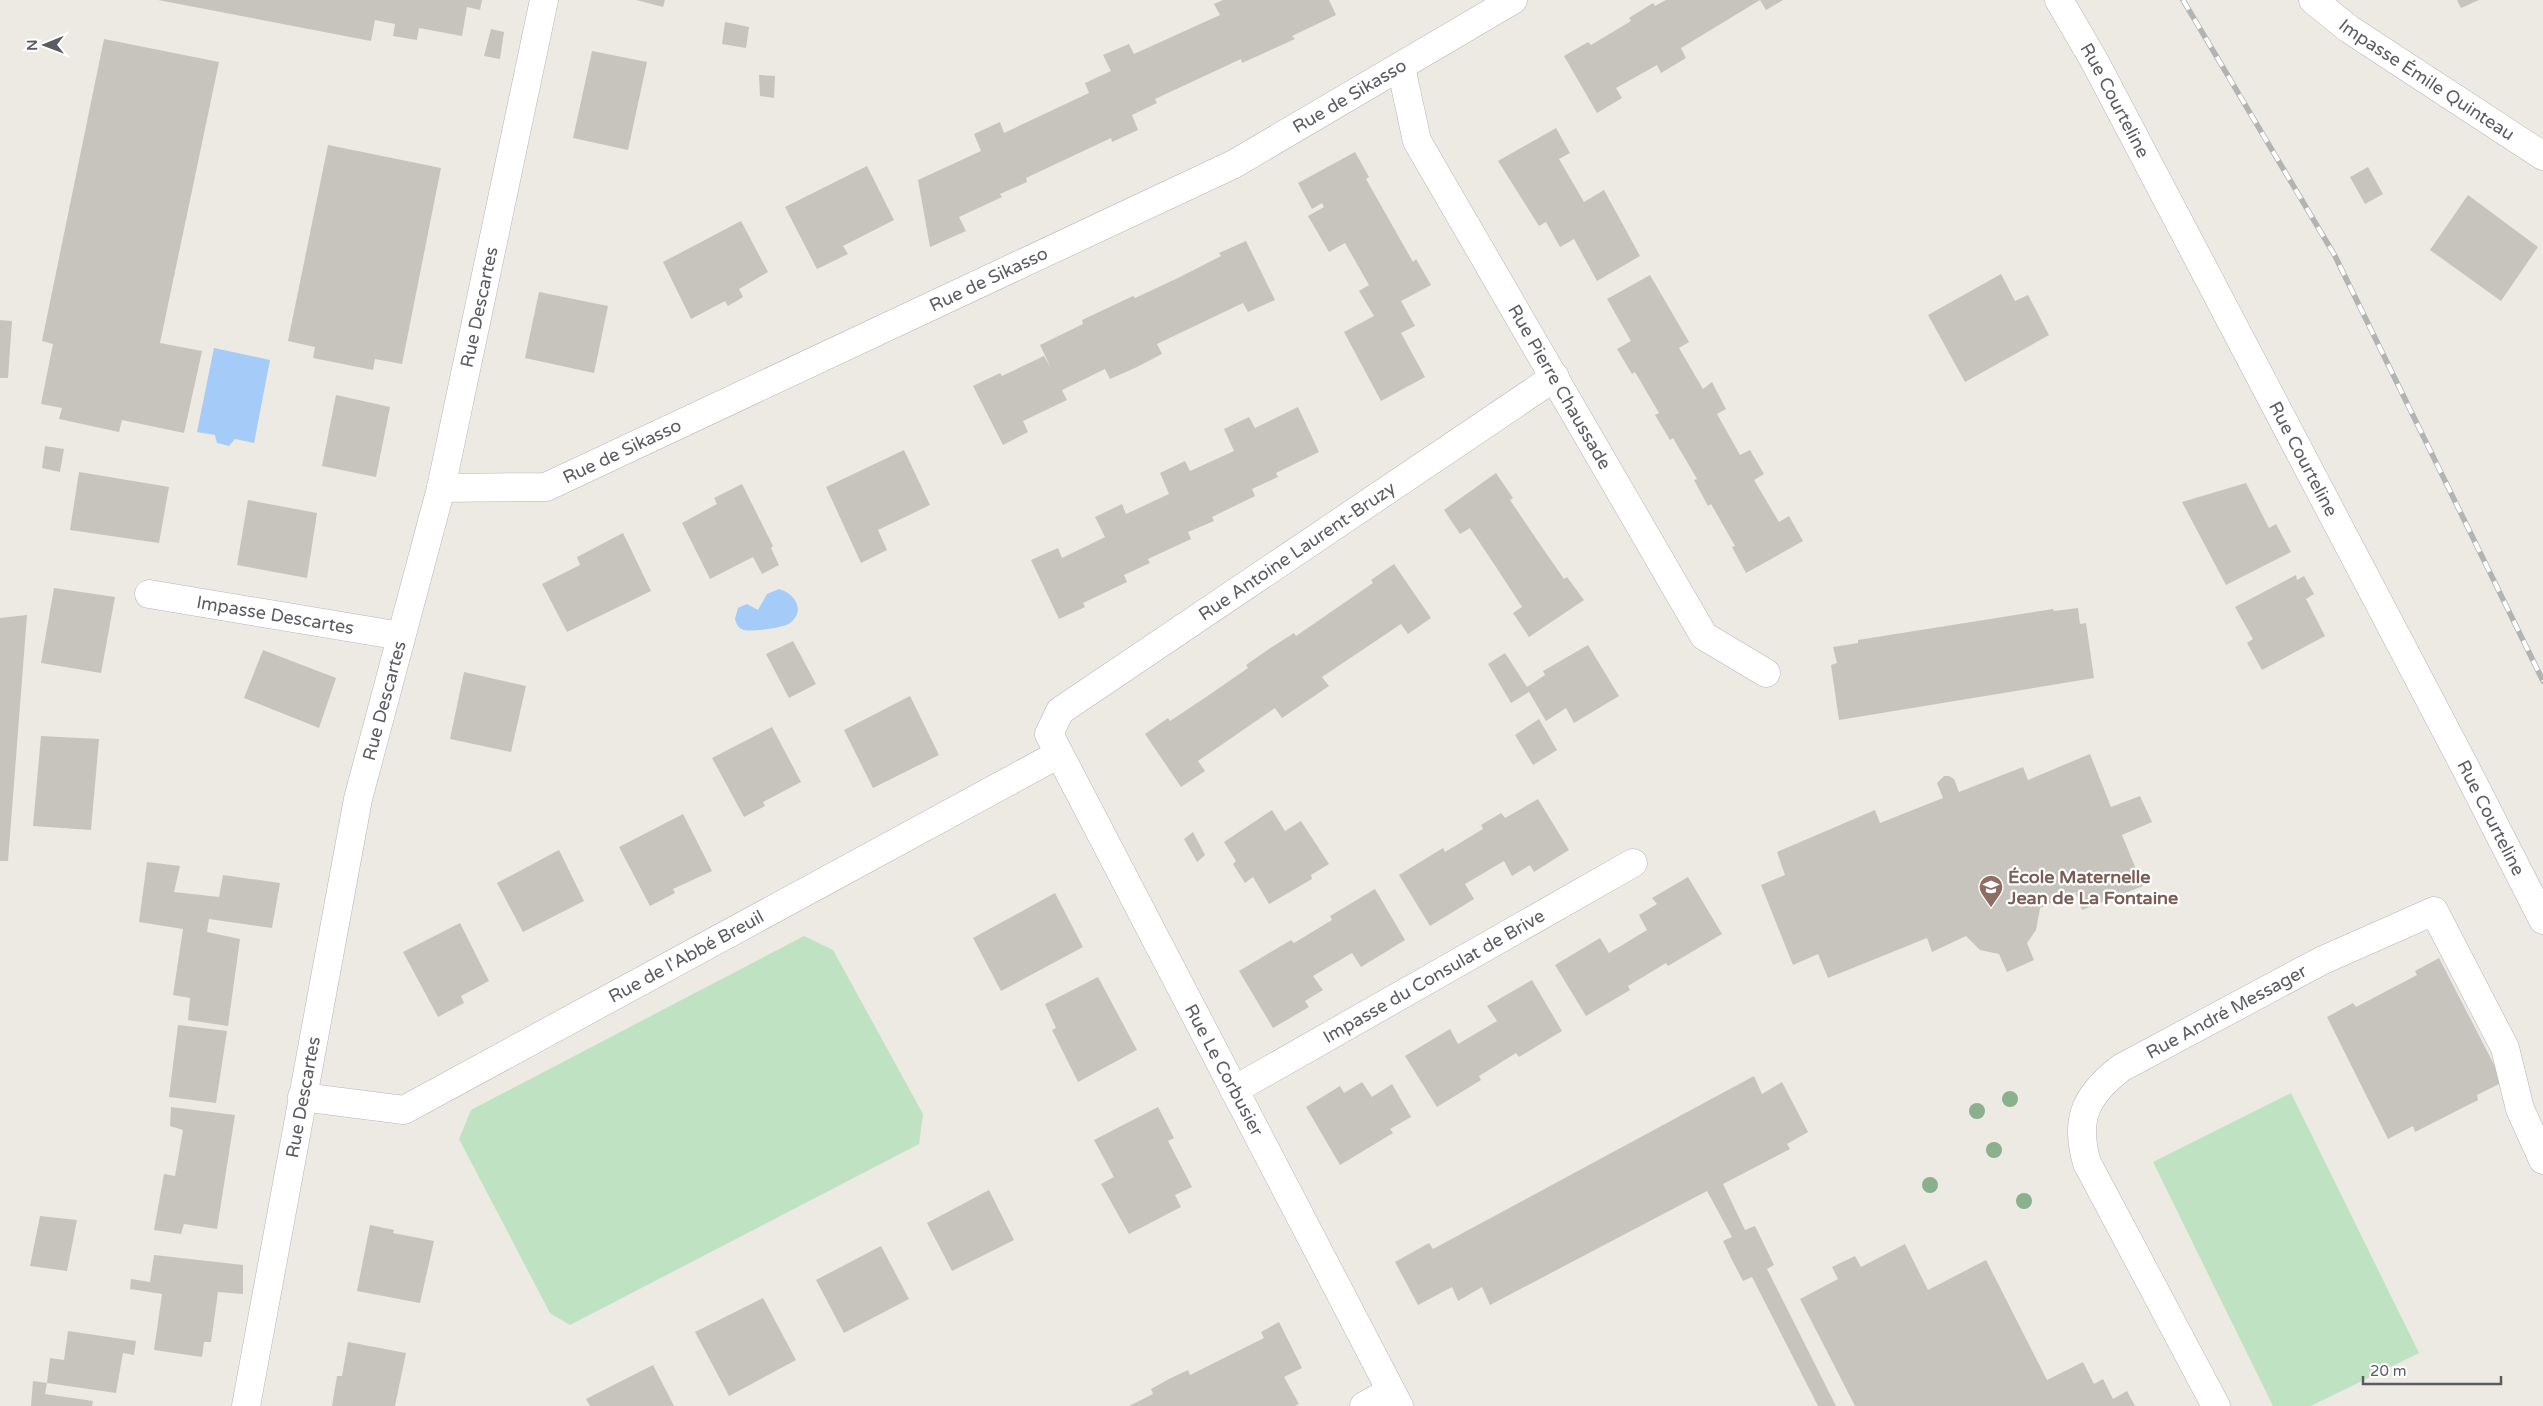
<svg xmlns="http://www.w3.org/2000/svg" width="2543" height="1406" font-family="'Varela Round',sans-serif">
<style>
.green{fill:#bfe2c3}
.water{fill:#a5ccf8}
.building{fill:#c7c4be}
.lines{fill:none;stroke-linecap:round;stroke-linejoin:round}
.street-casing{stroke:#b4b6bb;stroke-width:29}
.street{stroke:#fff;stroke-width:28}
.rail-casing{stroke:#b2b3b3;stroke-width:5.5}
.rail{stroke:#fff;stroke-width:4;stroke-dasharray:11;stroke-linecap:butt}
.tree{fill:#8bb08c}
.labels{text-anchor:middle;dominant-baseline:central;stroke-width:4.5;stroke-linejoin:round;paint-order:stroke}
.street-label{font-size:18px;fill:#5a5c61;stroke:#fff}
.education-label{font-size:18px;font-weight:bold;fill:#785e54;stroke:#fff;text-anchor:start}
</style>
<rect width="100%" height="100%" fill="#eceae2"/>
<g class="green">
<path d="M804,936l29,14 90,164 -4,30 -349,181 -20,-12 -91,-174 12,-29z"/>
<path d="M2291,1093l128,260 -108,53h-38l-120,-244z"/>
</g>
<g class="water">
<path d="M214,348l56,12 -16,83 -19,-4 -6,7 -12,-3 -2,-8 -18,-3z"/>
<path d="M779,589c16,4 27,22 11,34 -6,5 -39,9 -46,7 -5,-1 -8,-6 -9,-11l3,-11 9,-4 11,6 9,-16z"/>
</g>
<g class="building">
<path d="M158,0h324l-2,10 -13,-3 -5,29 -43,-8 -2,12 -24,-4 2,-12 -20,-4 -4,21z"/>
<path d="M636,0h29l-2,7z"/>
<path d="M1223,0h106l7,15 -44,21 3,3 -53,24 -1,-4 -86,40 2,4 -25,12 6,15 -26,12 -1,-4 -85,40 1,4 -27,12 2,3 -43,20 7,14 -36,16 -12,-67 63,-29 -7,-17 26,-12 4,11 85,-40 -4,-10 26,-12 -8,-16 26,-11 5,10 86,-39 -6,-11z"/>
<path d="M1666,0h117l-17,10 -6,-10 -79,48 5,10 -25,15 -4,-8 -41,23 6,10 -25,15 -33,-57 24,-14 3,3 40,-24 -2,-3 24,-15 2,3z"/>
<path d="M2457,0h22l-18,8z"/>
<path d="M725,22l24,5 -3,21 -24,-4z"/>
<path d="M491,29l13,3 -4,27 -16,-3z"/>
<path d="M104,39l115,23 -59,281 42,8 -18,82 -62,-13 -3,12 -60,-13 3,-11 -21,-4 12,-60 -11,-3z"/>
<path d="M592,51l55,11 -19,88 -55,-12z"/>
<path d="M759,75l16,1 -1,22 -14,-2z"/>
<path d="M1556,128l14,25 -11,6 25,43 20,-12 36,66 -43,25 -23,-42 -14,8 -14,-25 -7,4 -41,-65z"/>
<path d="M328,145l113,23 -39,196 -27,-5 -2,11 -60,-12 2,-11 -27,-6z"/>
<path d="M1355,152l14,25 -3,2 47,83 3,-3 15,26 -30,16 14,25 -14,7 24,44 -44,24 -37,-69 30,-16 -15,-25 10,-6 -24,-42 -16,9 -21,-36 16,-9 -2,-4 -10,6 -14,-26z"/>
<path d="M867,166l27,54 -51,26 5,8 -31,15 -32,-62z"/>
<path d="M2368,167l15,27 -18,10 -15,-27z"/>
<path d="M2468,195l70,52 -37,54 -71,-51z"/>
<path d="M741,221l27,51 -29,17 4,8 -15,9 -3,-5 -34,18 -28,-57z"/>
<path d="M1246,241l29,59 -27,12 -5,-9 -86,41 5,10 -25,13 -27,12 -5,-10 -43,21 5,10 -44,21 5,11 -25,13 -30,-59 27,-13 2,3 42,-20 7,12 -11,-23 43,-21 -1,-4 51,-24 2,2 43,-20 43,-22 -2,-3z"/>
<path d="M2001,274l14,27 13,-6 21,40 -84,47 -37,-67z"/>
<path d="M1650,275l39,67 -10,6 24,41 9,-7 14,27 -9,5 23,41 10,-5 14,24 -10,6 25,42 10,-6 14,25 -57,32 -14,-26 3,-1 -24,-42 -3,2 -14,-26 3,-1 -24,-41 -3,2 -15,-25 4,-2 -24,-41 -3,2 -15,-25 14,-8 -24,-42z"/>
<path d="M539,292l69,14 -14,67 -69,-15z"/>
<path d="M0,320l12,1 -4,57h-8z"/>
<path d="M336,395l54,12 -14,70 -54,-11z"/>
<path d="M1298,407l21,45 -43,21 2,4 -26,12 3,7 -43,21 2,4 -26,11 3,7 -43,20 2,4 -26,12 3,7 -44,21 2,4 -26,12 -28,-59 27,-12 4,10 43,-21 -10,-20 27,-13 4,10 43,-20 -9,-21 25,-12 5,10 44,-20 -10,-22 25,-12 6,11z"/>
<path d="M45,446l19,3 -4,23 -18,-4z"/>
<path d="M904,450l26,55 -52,25 9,20 -26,13 -35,-76z"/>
<path d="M79,472l90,15 -10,56 -89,-13z"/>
<path d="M1496,473l17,25 -3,2 27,40 27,39 3,-2 17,23 -55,37 -16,-24 9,-6 -26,-40 -26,-39 -10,6 -16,-24z"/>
<path d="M2246,483l23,45 7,-4 15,28 -65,33 -44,-83z"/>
<path d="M742,484l31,62 -2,2 8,17 -17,9 -9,-17 -43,22 -28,-56 35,-19 -3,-6z"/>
<path d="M248,500l69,13 -10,65 -70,-13z"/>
<path d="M623,533l28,58 -84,41 -25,-48 38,-19 -3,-8z"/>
<path d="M1394,564l37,54 -23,16 -7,-10 -79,53 7,9 -47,32 -7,-10 -77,53 7,10 -24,16 -36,-53 23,-16 2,3 39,-26 39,-27 -2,-3 23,-16 25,-16 2,3 77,-53 -2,-3z"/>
<path d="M2296,575l1,5 7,-4 10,18 -8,5 19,37 -63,34 -15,-27 6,-4 -18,-32z"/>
<path d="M54,588l61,9 -14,76 -60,-10z"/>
<path d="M2078,608l2,16 6,-1 8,55 -255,42 -8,-55 6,-2 -4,-16 25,-4v-3l195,-31 1,2z"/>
<path d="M27,615l-19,246h-8v-243z"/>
<path d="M793,641l23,43 -27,14 -23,-44z"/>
<path d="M1588,645l31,51 -45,27 -8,-15 -20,13 -17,-29 -18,11 -23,-39 17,-11 22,34 18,-12 -2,-4z"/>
<path d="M263,650l73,28 -17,50 -75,-30z"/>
<path d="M464,672l62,14 -15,66 -61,-13z"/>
<path d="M910,696l29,59 -66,33 -29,-58z"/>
<path d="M1539,719l18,31 -24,15 -18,-30z"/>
<path d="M772,727l29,55 -38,20 2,4 -21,11 -32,-59z"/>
<path d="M41,736l58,3 -8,91 -58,-4z"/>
<path d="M2090,754l21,53 29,-11 12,26 -30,13 21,51 -61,24 -7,-18 -35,16 -4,22 -9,13 7,17 -27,12 -8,-18 -19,-4 -14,-14 -34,16 -5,-14 -99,40 -10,-24 -25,11 -32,-80 24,-10 -8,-23 98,-42 5,13 63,-25 -6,-15 7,-7h5l5,3 5,13 64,-25 5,13z"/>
<path d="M1538,799l31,51 -35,22 -4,-7 -18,11 -8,-15 -39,23 9,15 -44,27 -31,-51 44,-27 2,4 38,-23 -2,-4 20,-12 4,5z"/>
<path d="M1272,810l13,21 16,-10 28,43 -18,11 1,4 -43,25 -16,-27 -8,6 -12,-19 3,-3 -12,-19z"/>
<path d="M683,814l29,57 -39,18 2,4 -25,13 -31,-59z"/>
<path d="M1193,832l12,23 -8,7 -13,-23z"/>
<path d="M559,850l25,51 -61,31 -26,-49z"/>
<path d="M147,862l33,4 -6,26 45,5 4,-22 57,8 -8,45 -63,-9 -2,13 33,7 -12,87 -40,-6 2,-22 -17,-3 10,-66 -44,-7z"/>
<path d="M1688,877l34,57 -54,32 -2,-3 -38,23 2,4 -44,26 -31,-51 45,-27 9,15 38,-23 -8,-15 18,-11 -5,-6z"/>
<path d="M1375,889l30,51 -44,27 -9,-14 -39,23 10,14 -18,11 4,6 -36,21 -34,-57 52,-31 3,3 38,-23 -2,-4z"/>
<path d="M1055,893l28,54 -82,44 -28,-53z"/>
<path d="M460,923l29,58 -28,15 3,7 -26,14 -35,-65z"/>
<path d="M2439,958l64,124 -26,13 1,5 -63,32 -2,-6 -25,13 -61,-122 26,-14 3,4 61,-32 -2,-4z"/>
<path d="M1098,977l39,73 -59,32 -26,-52 4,-2 -11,-24z"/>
<path d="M1532,980l30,51 -43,26 -3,-4 -37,23 2,4 -44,27 -32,-51 45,-27 8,15 39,-23 -10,-15z"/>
<path d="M178,1025l49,6 -11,72 -47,-6z"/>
<path d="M1754,1076l8,18 20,-12 26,50 -21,12 3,5 -67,35 22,46 10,-4 19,39 -7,4 69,137h-18l-66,-129 -9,4 -12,-23 -8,-17 9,-4 -25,-46 -217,114 -8,-18 -24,14 -6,-14 -34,18 -23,-43 34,-19 4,6z"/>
<path d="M1362,1082l10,15 20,-13 19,33 -21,12 3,4 -53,32 -34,-58 34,-21 4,7z"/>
<path d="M171,1107l64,8 -18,114 -33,-5 -3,10 -27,-4 10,-56 11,2 8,-46 -13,-4z"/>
<path d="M1158,1107l16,31 -6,3 24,46 -17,8 6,12 -52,27 -28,-50 13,-7 -20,-37z"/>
<path d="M989,1190l25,50 -62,31 -25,-48z"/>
<path d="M40,1216l37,4 -10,51 -37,-5z"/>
<path d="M370,1225l24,5 -1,3 41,8 -14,62 -63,-12z"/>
<path d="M1905,1244l23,46 58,-30 61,120 36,-18 11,22 9,-5 10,20 14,-8 8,15h-280l-55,-107 38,-20 -6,-12 23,-11 6,11z"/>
<path d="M881,1246l28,53 -65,34 -28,-53z"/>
<path d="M154,1255l89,10v29l-25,-2 -7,50h-7l-2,15 -48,-7 8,-56 -32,-5 1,-10 19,3z"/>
<path d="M763,1298l33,62 -67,36 -34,-64z"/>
<path d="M1279,1322l23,46 -18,9 15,27 -4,2h-166l24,-12 -2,-5 18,-10 19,-9 2,5 74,-37 -3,-6z"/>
<path d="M68,1331l68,10 -2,14 -11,-2 -7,40 -69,-10 3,-25 14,2z"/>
<path d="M348,1342l58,11 -11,53h-63l5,-30h5z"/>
<path d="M653,1365l21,41h-84l-4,-7z"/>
<path d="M33,1381l14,2 -2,11 48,7 -1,5h-61z"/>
</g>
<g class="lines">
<defs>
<g id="street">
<path id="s1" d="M2059,0l36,62 369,703 79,155"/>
<path id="s2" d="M2313,0l36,29 194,127"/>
<path id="s3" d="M1401,67l16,74 287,495 62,37"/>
<path id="s4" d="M441,488l105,-1 688,-323 279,-164"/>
<path id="s5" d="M149,594l252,42"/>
<path id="s6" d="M1234,1090l399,-227"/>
<path id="s7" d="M302,1097l102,13 655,-356"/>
<path id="s8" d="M246,1406l112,-607 83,-311 103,-488"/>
<path d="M1364,1406l27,-15"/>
<path id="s9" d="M1399,1406l-350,-672 11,-23 495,-334"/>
<path id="s10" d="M2216,1406l-129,-243c-13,-44 -1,-68 34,-95l200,-107 113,-50 71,137 15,61 23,51"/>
</g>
</defs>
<use href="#street" class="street-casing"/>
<use href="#street" class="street"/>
<defs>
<path id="rail" d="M2183,0l152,256 208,425"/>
</defs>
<use href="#rail" class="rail-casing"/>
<use href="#rail" class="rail"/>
</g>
<g class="tree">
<circle cx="2010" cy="1099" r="8"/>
<circle cx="1977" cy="1111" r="8"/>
<circle cx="1994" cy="1150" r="8"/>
<circle cx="1930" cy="1185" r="8"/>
<circle cx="2024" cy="1201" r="8"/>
</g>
<defs>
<symbol id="school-pin" viewBox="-11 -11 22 30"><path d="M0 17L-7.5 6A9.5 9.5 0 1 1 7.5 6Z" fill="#8d6e63" stroke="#fff"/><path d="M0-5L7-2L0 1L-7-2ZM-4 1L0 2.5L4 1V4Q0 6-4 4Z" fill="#fff"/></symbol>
</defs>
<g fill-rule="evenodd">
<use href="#school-pin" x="1977" y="873" width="28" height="38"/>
</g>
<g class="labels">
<g class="street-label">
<text stroke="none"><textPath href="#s2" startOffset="139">Impasse Émile Quinteau</textPath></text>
<text stroke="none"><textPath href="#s4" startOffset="999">Rue de Sikasso</textPath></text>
<text stroke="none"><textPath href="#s1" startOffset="115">Rue Courteline</textPath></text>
<text stroke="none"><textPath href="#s4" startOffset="594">Rue de Sikasso</textPath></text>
<text stroke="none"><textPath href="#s8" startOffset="1124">Rue Descartes</textPath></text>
<text stroke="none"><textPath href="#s3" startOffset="360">Rue Pierre Chaussade</textPath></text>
<text stroke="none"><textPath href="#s4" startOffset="189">Rue de Sikasso</textPath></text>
<text stroke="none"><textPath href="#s1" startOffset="520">Rue Courteline</textPath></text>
<text stroke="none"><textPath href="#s9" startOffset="1069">Rue Antoine Laurent-Bruzy</textPath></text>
<text stroke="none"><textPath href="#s5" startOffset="128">Impasse Descartes</textPath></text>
<text stroke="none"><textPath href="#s8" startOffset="719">Rue Descartes</textPath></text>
<text stroke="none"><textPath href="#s1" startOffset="925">Rue Courteline</textPath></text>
<text stroke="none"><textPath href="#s7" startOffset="424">Rue de l'Abbé Breuil</textPath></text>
<text stroke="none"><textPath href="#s6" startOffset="230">Impasse du Consulat de Brive</textPath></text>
<text stroke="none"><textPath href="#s10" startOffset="504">Rue André Messager</textPath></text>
<text transform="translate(1224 1070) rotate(62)">Rue Le Corbusier</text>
<text stroke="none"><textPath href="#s8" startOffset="314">Rue Descartes</textPath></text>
</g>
<g class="education-label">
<text x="2008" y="877">École Maternelle<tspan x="2008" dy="21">Jean de La Fontaine</tspan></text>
</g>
</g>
<g transform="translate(45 45) rotate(269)" stroke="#ffffff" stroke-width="4" paint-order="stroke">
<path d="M0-4L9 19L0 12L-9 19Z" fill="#5a5c61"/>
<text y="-8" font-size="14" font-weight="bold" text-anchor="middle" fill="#5a5c61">N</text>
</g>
<path d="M2363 1376v8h138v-8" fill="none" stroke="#5a5c61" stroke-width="2.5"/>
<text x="2370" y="1376" font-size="15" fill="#5a5c61" stroke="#ffffff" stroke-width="4" paint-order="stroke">20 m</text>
</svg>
